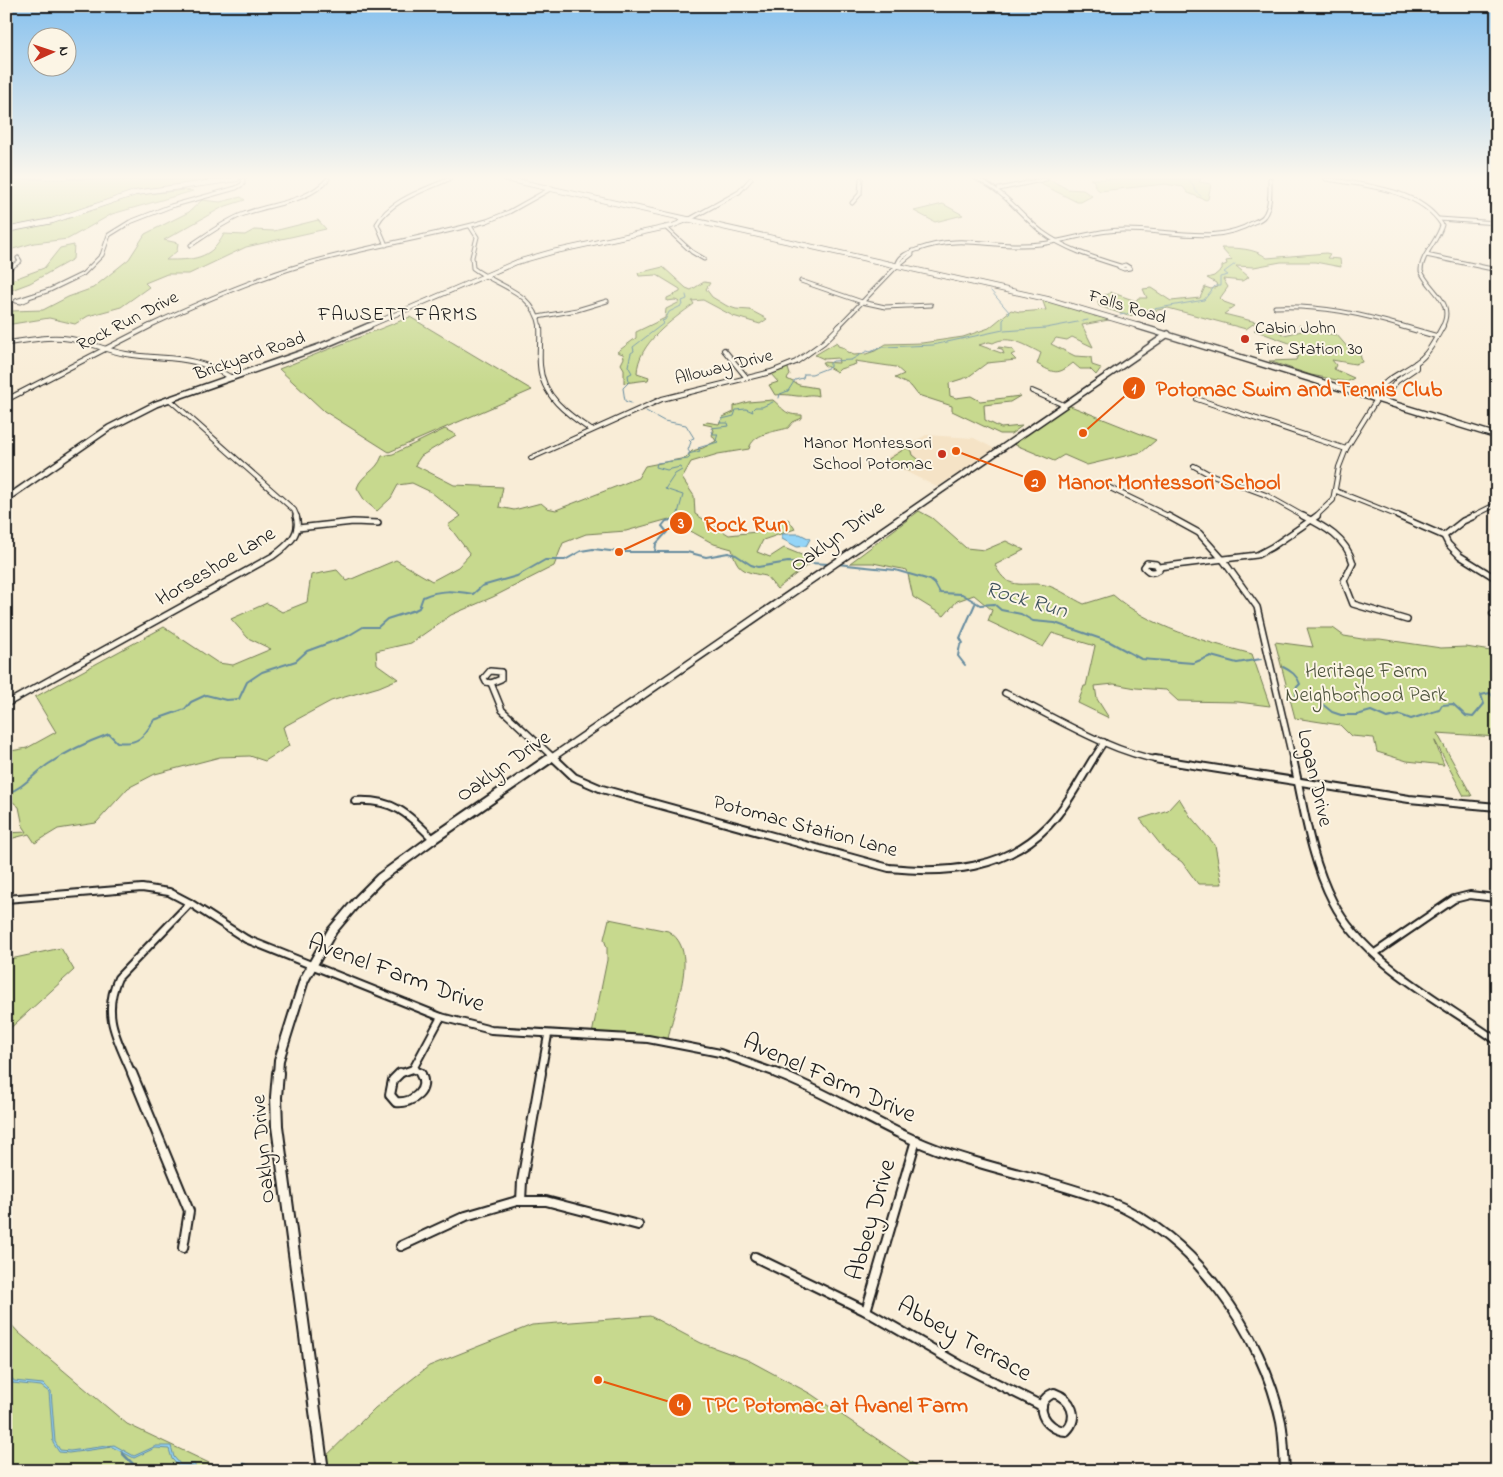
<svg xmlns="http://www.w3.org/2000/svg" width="1503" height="1477" font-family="'Indie Flower',sans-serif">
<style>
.built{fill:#f5e3c6}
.green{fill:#c7d98e;stroke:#727a55}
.water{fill:#95d5f7;stroke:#658b9f}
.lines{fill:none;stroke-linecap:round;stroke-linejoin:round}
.stream-far2{stroke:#658b9f;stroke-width:1}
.stream-far1{stroke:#658b9f;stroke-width:2}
.stream{stroke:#658b9f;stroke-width:2.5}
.minor-far4-casing{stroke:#1c1c1c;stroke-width:5}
.minor-far3-casing{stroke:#1c1c1c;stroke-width:6}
.minor-far2-casing{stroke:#1c1c1c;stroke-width:8}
.minor-far1-casing{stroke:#1c1c1c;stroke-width:10}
.minor-casing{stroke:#1c1c1c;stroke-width:12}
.tertiary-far4-casing{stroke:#1c1c1c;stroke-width:5.5}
.tertiary-far3-casing{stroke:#1c1c1c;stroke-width:8}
.tertiary-far2-casing{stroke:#1c1c1c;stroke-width:9}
.tertiary-far1-casing{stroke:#1c1c1c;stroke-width:12}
.tertiary-casing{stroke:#1c1c1c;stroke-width:14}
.secondary-far1-casing{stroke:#1c1c1c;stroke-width:6}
.secondary-casing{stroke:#1c1c1c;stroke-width:8}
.minor-far4{stroke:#fcf5e5;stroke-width:3}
.minor-far3{stroke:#fcf5e5;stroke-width:4}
.minor-far2{stroke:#fcf5e5;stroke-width:5}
.minor-far1{stroke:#fcf5e5;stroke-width:6}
.minor{stroke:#fcf5e5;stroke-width:8}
.tertiary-far4{stroke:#fcf5e5;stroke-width:4}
.tertiary-far3{stroke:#fcf5e5;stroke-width:5}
.tertiary-far2{stroke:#fcf5e5;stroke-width:6}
.tertiary-far1{stroke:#fcf5e5;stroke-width:8}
.tertiary{stroke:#fcf5e5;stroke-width:10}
.secondary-far1{stroke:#fcf5e5;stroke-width:4.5}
.secondary{stroke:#fcf5e5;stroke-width:5}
.poi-dot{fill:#c8321e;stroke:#fcf5e5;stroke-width:2}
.labels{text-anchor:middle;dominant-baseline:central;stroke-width:4;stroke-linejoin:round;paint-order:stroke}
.far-street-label{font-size:18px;fill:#1c1c1c;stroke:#fcf5e5}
.far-poi-label{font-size:18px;fill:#1c1c1c;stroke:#fcf5e5;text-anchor:start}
.far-neighbourhood-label{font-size:19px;letter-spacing:1px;fill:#1c1c1c;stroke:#fcf5e5}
.street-label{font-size:21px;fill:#1c1c1c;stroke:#fcf5e5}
.park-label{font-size:21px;fill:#4f553e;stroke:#fcf5e5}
.water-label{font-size:22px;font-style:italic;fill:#40545e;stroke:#fcf5e5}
.near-street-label{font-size:25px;fill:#1c1c1c;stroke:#fcf5e5}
.leader{fill:none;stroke:#e8590c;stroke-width:2}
.callout-dot{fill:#e8590c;stroke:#fcf5e5;stroke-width:2}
.mark-label{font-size:15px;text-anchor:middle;font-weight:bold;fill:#fff}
.callout-label{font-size:22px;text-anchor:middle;font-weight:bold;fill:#e8590c;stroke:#fcf5e5;stroke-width:4;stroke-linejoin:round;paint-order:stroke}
</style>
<rect width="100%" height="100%" fill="#f9edd7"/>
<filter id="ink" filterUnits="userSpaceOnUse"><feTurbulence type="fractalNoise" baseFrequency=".02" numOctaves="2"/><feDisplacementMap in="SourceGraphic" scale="10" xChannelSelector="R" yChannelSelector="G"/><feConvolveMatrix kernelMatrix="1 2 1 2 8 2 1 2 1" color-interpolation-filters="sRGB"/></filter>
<g filter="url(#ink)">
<path class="built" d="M926,435l48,3 21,11 -58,38 -55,-27z"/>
<g class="green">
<path d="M6,179h226l-104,14 -60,22 -62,13z"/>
<path d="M1090,179h111l-2,3 12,2 -3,15 -2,1 -18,-7 -5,-6 -18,-3 -65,7 -5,-4 -1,-6z"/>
<path d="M1051,180l16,9 16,1 9,6 -11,6h-4l-40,-20z"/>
<path d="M184,190l9,1 -81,23 -44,25 -34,4 -28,8v-20l62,-13 62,-22z"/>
<path d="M241,197l4,3 -22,7 -59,33 14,3 -1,8 -11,9c26,0 45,0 58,-26l21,1 9,-5 20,1 44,-11 8,9 -80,18 -57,27h-22l-22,9 4,4 -28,20 -33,9 -13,8 -26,-6 -43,7v-11l5,-3 32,-1 25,-13 25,-9 36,-29 16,-25 44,-22 13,-12 18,2z"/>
<path d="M943,204l20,11 -28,7 -21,-11z"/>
<path d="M74,245l-1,14 -43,24 -24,9v-10l38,-14 16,-20z"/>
<path d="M1221,248c15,0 34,0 46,10l59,-5 4,1 -3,4 13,1 1,8 -26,-5h-34l-27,5 -18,-1 13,11 -7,4 -19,-2 5,8 -8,11 4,4 11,4 -11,8 32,8 -10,7 -78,-21 -40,8 -29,-10 -1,-5 6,-6 5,-1 1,-2 26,9 2,-3h9l-4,-9 8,-1 20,13 29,-3 5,-11 6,2 6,-2 -1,-4 -9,-5 7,-2 8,-7v-3l5,-2 -1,-3 6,-1z"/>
<path d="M663,267l23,21 5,2 13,-8 6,1 -4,6 6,8 15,9 9,3 14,1 17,9 -7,5 -27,-8 -30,-16 -11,1 2,3c-22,16 -56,39 -57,69l12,4 -1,3 -24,3v-14l-3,-5 3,-6 -1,-4 -6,-2 19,-14v-6l29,-14 1,-9 14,-7 -5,-2 -8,1v-3l13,-6v-3l-23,-14 -18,1 -1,-3z"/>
<path d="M1042,299l47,12 5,5 20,3 -32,6 11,22 -21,-10 -5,3 -11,-2 -5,6 24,12 16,1 1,8 9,3 -5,7 -6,-6h-10l-7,-6c-16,13 -19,10 -36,1l4,-11c-14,-7 -32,-19 -48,-10l-4,-1 -10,3 25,9 -2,-5 -5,-1 2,-1 13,2 3,4 -4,2 5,5 -29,3 -19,14 -19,6 1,13 6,2 15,-2 9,5 40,-5 -10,6 -26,3 1,15 16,8 21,-2 -11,8h-11l-48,-23v-5l-34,-11 -7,-9 -16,-8 9,-4 -8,-7 -41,-6 1,3 -16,5 -3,3 -13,-7 -2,-3 17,1 -1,-5 -14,1 -9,-4 22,-13 1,4 7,2 2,4 7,3 12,-1 9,-3 11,-7 36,-1 41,-6 26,-9 22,-18 9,2 26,-2z"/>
<path d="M410,317l122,73 -143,62 -65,-41 -45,-42z"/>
<path d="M1299,325l13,7 25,3 12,14 11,5 2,8 -7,2 -23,-4 4,5 -2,4 20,9 -7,4 -36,-7 -42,-14 27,-1 4,-9 -8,-7 -38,-14c9,-5 23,-1 30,5l18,-4z"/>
<path d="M788,368l2,7 -3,4 12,6 18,3 1,8c-9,-3 -13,1 -21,0 -8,-1 -14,-2 -22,-1l-6,-10 9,-3 -7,-8z"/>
<path d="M773,400c12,10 11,15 29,15v3l-9,4 -5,6c-14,4 -35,5 -39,21l-31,5 -27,8 -9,16 12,18 1,18 34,21 27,-3 32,-13 7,10 -32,11 -6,12 13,5 14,-9 30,12 -37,29 -11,-13c-21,-4 -29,-5 -34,-27l-18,-5 -45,-25 -43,12 -40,3 -23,9 -9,23 -61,31 -42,18 -40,28 -35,8 1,13 21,15 -19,8 -48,14 -48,26 6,19 -24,15 -15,-5 -30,1 -65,17 -27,14 -32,35 -38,6 -23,14 -6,-9 -23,6v-7l21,-1 -4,-6 -4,-19 -13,-11v-44l21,-4 29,-16 -21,-35 129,-70 54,36 15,2 38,-16 -23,-11 -17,-19 36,-16 15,9 25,-10 4,-27 26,-5 10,11 49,-21 36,21 26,-14 12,-13 -22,-29 13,-9 -30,-24 -19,-9 -14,2 -7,13 -14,13 -12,-10 -8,-13c5,-15 19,-15 25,-32l11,-2 52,-25 11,6 -35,21 -6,9 39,20 49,2 -4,20 15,3 27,-7 6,5 9,2 82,-32 7,-12 41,-8 6,-7 11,-3 13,-7 -4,-6 2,-4 -2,-5 -9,-2 3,-2 13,2 4,-7 11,-5v-6l14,-4z"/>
<path d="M1068,405l88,35 -14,12 -55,13 -23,-10 -10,6 -43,-18z"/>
<path d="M906,448l6,3 1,4 9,7 -13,9 -22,-11z"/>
<path d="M919,511l13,7 34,30 19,2 21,-9 18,9 -29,15c14,30 32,14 54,21 12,4 24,13 35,18l29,-9c38,33 91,46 139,59l18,52 -32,-4 -60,-1 -12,-11 -30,-2 -22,-4 -19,2 2,13 12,19 -31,-15 6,-17h2l9,-40 -43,-13 -9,14 -55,-26 4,-11 -18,-15 -17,6 -13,15 -31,-19 -6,-27 -34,-7h-23z"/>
<path d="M1307,628h26l11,8 18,3h18l61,9 25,-1 31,5v85l-60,-4 35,63h-8l-30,-57 10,26 -37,-4 -30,-9 -3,-14 -23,-2 -11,-11 -45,-7 -20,-76 38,5z"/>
<path d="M1179,798l11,18 25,29 7,39h-24l-16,-22 -17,-12 -25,-31 28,-9z"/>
<path d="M609,919l59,12c34,20 4,79 0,109l-76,-6 15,-74v-12l-3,-9z"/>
<path d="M61,948l13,22 -68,62v-72z"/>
<path d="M650,1316l51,27 47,17 63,34 113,77h-613l64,-63 54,-42 103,-41z"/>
<path d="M6,1319l13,14 108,91 99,47h-220z"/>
</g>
<g class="water">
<path d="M782,534h18l10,5 -4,7 -9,1 -15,-8z"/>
<path d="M6,1328l1,43 7,10 29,3 8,7 4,51 5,8 10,1 44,-6 20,11 22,-10h15l3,11 6,7h15v7h-2v-5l-14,1 -7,-8 -3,-10 -14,-1 -21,10 -22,-11 -43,6 -10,-1 -6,-9 -4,-51 -8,-6 -29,-3 -6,-8z"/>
</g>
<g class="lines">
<g class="stream-far2">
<path d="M1189,179l8,14 4,3"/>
<path d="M1120,315l84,-15 11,-14h5v-9l8,-2 -4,-3 11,-8"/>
<path d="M1004,331l42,-3 42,-8"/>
<path d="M779,398l1,-4 8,-3 7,-11 8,-2 1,-4h8l18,-7v-4l3,-2 18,-1 16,-9 3,1 13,-5 50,-2 70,-15v-10l7,-7 -19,-22"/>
<path d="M631,403l-6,-2 -2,-13 6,-6 -1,-7 4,-2 -4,-7 3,-13 3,-2 -1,-4 31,-24 -2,-2 3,-1 4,-8 14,-7 -1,-4 5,-2 -1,-4"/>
<path d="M646,411l18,10 22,4 8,13 -5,2 2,2 -3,8 2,3"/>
<path d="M677,517l6,-22 -18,-6 10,-15 7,-4 -2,-3 -13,3 -11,-3 1,-4 31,-4 2,-2 -2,-3 12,-3 -2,-3 20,-6 -2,-2 2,-6h-5l-2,-6 18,-2 -1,-3h-8l2,-4 12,-3 2,-6 10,-1 7,3 -1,-2 3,-3h7l11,-5"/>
</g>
<g class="stream-far1">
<path d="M655,552l1,-8 11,-12 -5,-6 4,-5 10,-2 1,-3"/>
<path d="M837,564l58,6 35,10 5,4 5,9 22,1 18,11 14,-1 7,6 20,4 12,7 22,2 55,19 31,17 52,4 18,-7 26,7 24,-4"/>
<path d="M965,665l-7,-9 2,-11 3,-2 -3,-5 15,-34"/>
<path d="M1283,667c8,4 14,8 17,17l-4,4v7l25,8 11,9 9,3h16l14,-4 16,7 13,-3 11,4 28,-9 3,-5 11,-1 13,12 7,1 11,-13 -3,-9 9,-2 7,8"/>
<path d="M6,794c17,-6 27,-19 41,-29 19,-13 40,-23 62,-31l8,8c21,3 27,-5 37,-22l31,-11 6,-7 15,-7 20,5 13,-1 8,-17 15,-10 34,-11 11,-10 41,-15 15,-9h15l9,-8 28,-9 4,-2 4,-11c17,-8 32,-6 50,-3l9,-8 35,-10 28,-16h20l16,-9 12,-2 26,3h68l19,5 22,-4 8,2 15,10 7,2 30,-5 42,2"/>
</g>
<g class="stream">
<path d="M122,1453l11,11 1,7"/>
<path d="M234,1465l10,-1 13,6"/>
<path d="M219,1471l15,-6 1,6"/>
</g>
<defs>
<g id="minor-far4">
<path d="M977,179c30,14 41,34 65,53 23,17 52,26 78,34"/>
<path d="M1326,179c38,6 94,10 116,46 -4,16 -21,30 -21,46 8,20 35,31 21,56"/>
<path d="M999,189l47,-10"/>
<path d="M852,203l8,-9 1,-15"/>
<path d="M690,219l49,-27 12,-13"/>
<path d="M1439,219l58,4"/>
<path d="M470,226l7,11 -5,20 1,11c25,19 61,23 67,59"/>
<path d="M665,227l27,25 12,7"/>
<path d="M191,245c17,-11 34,-24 53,-31 29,-11 63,-11 84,-35"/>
<path d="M386,245l-9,-21c13,-24 48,-34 72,-45"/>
<path d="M1426,255l71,15"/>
<path d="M1125,265l5,3 -6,1 -5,-2z"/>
<path d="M897,266c2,-10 10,-13 19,-16 47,-18 79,0 124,-6 28,-3 54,-14 83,-14 41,-1 93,16 131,-8 3,-1 8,-3 10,-6 7,-9 6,-26 6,-37"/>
<path d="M6,271l14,-10 -2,-3"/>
<path d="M801,281l61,21 23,5 46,-2"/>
<path d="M28,297v2l-7,3 -5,-1 34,-11 33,-16 19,-19 7,-20 21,-13 41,-16 65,-18 7,-4v-5"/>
<path d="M1275,307c45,-2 87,7 130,20"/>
<path d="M538,317l39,-7 30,-9"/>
<path d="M147,327c51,-24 102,-46 155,-62 61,-18 124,-27 185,-44l22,-9 43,-24"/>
<path d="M838,327l59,-61 15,-12v-3"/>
</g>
<g id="minor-far3">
<path d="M540,326c1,13 -1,26 0,39 2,31 27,49 51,65"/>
<path d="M1401,326l35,10"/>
<path d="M6,343c21,-2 43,-8 65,-4 18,3 36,12 55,15 44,7 64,-1 106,24"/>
<path d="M724,350l23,28"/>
<path d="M1032,391l32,14"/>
<path d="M169,399l125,111 3,7"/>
<path d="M1197,399l149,50"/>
<path d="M1377,399l-1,-6c11,-16 27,-20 41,-31 12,-8 19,-24 26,-36"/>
<path d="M1377,399l8,-3 12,-15 19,-13v-5"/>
<path d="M6,400l144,-74"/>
<path d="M531,458l131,-59 109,-27 25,-10 28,-20 16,-16"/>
<path d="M1194,466l13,7 59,22 39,22"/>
<path d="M1110,488l60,29"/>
<path d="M1336,491l65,26"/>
<path d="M1315,517l18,-17 6,-33 7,-18 31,-50"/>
<path d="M1471,517l26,-13"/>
</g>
<g id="minor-far2">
<path d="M1168,516l31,17 24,27 34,47 36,154"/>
<path d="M1303,516c22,11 43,22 50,47l-9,18 9,23 54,16"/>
<path d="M1398,516l46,20 4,8 12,12 37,23"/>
<path d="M298,528l55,-6 25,1"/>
<path d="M1444,536l19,-15 11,-5"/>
<path d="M1147,563l9,1 3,6c-6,4 -11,2 -15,-3z"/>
<path d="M1159,567l98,-12 15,-8 45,-31"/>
<path d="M1493,614l4,-2"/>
<path d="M490,671l11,1v7l-10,4 -5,-1 -2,-4z"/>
<path d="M491,683l11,27 55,51"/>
<path d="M1005,693c49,24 104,59 158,68"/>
<path d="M6,704l267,-148c14,-10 29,-22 23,-40"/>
<path d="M1092,761l12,-19"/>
</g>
<g id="minor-far1">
<path d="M555,759l19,18 28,12 287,79c58,6 116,2 159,-42 18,-19 31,-44 45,-67"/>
<path d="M1155,759l254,40 88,8"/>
<path d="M1293,759c11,48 17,99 40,143 31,61 110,100 164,139"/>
<path d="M355,801c38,-2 53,12 78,38"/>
<path d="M6,899l136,-11 27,4 21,11 56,36 195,78 50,13 157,9 72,14 59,21"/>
<path d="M1375,953l79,-54 16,-4 25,3"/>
<path d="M413,1069l28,-52"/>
<path d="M132,1074c-14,-34 -31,-58 -14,-96l72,-75"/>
<path d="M399,1074l14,-5 9,5"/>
<path d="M541,1074l7,-39"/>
</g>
<g id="minor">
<path d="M132,1073l57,138 -6,37"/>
<path d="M400,1073l-7,7 -3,15 6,7c16,2 35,-12 24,-29"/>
<path d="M776,1073c59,22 111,60 171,80 53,18 108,28 160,48 86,32 156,133 174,221 3,16 3,33 4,49"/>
<path d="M521,1201l1,-20 19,-108"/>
<path d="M401,1246l65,-30 51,-15h29l92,24"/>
<path d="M755,1257l111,54 94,54 82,41"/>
<path d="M866,1311l50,-171"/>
<path d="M1054,1393c17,6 26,24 12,38 -21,-1 -36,-28 -12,-38z"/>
</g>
<path id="tertiary-far4" d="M366,327l151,-65 35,-10 120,-26 18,-7"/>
<g id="tertiary-far3">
<path d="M6,499l103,-71 47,-24 166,-58 47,-20"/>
<path d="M902,517l266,-183"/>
</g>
<path id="tertiary-far2" d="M547,761l357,-245"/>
<path id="tertiary-far1" d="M278,1074l1,-14 25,-80 28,-49 27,-32 21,-21 53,-39 116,-80"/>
<path id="tertiary" d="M278,1073l-2,24 1,29 46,345"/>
<g id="secondary-far1">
<path d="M507,179l540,120 95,28"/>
<path d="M6,230l46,-9 83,-28 102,-14"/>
</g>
<path id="secondary" d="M1138,326l359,110"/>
</defs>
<use href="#minor-far4" class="minor-far4-casing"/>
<use href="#minor-far3" class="minor-far3-casing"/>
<use href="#minor-far2" class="minor-far2-casing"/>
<use href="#minor-far1" class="minor-far1-casing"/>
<use href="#minor" class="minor-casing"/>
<use href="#tertiary-far4" class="tertiary-far4-casing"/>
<use href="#tertiary-far3" class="tertiary-far3-casing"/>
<use href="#tertiary-far2" class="tertiary-far2-casing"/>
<use href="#tertiary-far1" class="tertiary-far1-casing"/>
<use href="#tertiary" class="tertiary-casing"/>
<use href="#secondary-far1" class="secondary-far1-casing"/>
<use href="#secondary" class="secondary-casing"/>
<use href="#minor-far4" class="minor-far4"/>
<use href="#minor-far3" class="minor-far3"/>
<use href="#minor-far2" class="minor-far2"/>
<use href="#minor-far1" class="minor-far1"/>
<use href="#minor" class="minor"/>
<use href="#tertiary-far4" class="tertiary-far4"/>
<use href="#tertiary-far3" class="tertiary-far3"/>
<use href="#tertiary-far2" class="tertiary-far2"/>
<use href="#tertiary-far1" class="tertiary-far1"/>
<use href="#tertiary" class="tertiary"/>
<use href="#secondary-far1" class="secondary-far1"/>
<use href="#secondary" class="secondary"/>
</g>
</g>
<linearGradient id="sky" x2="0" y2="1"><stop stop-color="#87c1ee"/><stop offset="0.46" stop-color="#fcf7ed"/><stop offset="1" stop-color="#fcf7ed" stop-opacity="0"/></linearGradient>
<rect width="1503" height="385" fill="url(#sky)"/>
<g class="poi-dot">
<circle cx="1245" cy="339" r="5"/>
<circle cx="942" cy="454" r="5"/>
</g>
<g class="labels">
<g class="far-street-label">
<text transform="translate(1127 308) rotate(17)">Falls Road</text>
<text transform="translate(128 322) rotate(-27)">Rock Run Drive</text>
<text transform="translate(250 357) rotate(-19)">Brickyard Road</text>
<text transform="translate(724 368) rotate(-14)">Alloway Drive</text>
</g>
<g class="far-poi-label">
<text x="1255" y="329">Cabin John<tspan x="1255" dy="21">Fire Station 30</tspan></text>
<text x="932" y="444" text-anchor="end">Manor Montessori<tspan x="932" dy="21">School Potomac</tspan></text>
</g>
<g class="far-neighbourhood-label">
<text x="398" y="315">FAWSETT FARMS</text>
</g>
<g class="street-label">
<text transform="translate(838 537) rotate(-35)">Oaklyn Drive</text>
<text transform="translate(216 567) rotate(-31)">Horseshoe Lane</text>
<text transform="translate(504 767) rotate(-35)">Oaklyn Drive</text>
<text transform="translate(1314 778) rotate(77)">Logan Drive</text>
<text transform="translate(805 827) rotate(15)">Potomac Station Lane</text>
<text transform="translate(264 1149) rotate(-95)">Oaklyn Drive</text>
</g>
<g class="park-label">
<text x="1366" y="672">Heritage Farm<tspan x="1366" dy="24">Neighborhood Park</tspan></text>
</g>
<g class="water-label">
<text transform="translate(1026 601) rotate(16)">Rock Run</text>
</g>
<g class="near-street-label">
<text transform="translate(396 974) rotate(20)">Avenel Farm Drive</text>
<text transform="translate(829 1079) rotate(24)">Avenel Farm Drive</text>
<text transform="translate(872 1220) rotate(-74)">Abbey Drive</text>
<text transform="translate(964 1340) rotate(29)">Abbey Terrace</text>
</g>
</g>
<path class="leader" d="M1083 433L1134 388M956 451L1035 481M619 552L681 523M598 1380L680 1405"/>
<g class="callout-dot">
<circle cx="1083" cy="433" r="5"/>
<circle cx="956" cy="451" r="5"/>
<circle cx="619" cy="552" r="5"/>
<circle cx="598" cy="1380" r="5"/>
<circle cx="1134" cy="388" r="12"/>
<circle cx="1035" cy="481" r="12"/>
<circle cx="681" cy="523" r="12"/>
<circle cx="680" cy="1405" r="12"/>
</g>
<g class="mark-label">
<text x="1134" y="393">1</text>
<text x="1035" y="487">2</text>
<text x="681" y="528">3</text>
<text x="680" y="1410">4</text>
</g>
<g class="callout-label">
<text x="1299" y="396">Potomac Swim and Tennis Club</text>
<text x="1169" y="489">Manor Montessori School</text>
<text x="746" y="531">Rock Run</text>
<text x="835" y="1412">TPC Potomac at Avanel Farm</text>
</g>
<rect width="1503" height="1477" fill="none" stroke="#fcf5e5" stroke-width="25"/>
<rect x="12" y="12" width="1478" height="1452" fill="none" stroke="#1c1c1c" stroke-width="2" filter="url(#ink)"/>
<g transform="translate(52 52) rotate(87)"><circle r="24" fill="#fcf5e5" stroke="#a29e95"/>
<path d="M0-4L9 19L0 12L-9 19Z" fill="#c8321e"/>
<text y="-8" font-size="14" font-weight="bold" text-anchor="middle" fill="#1c1c1c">N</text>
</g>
</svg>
